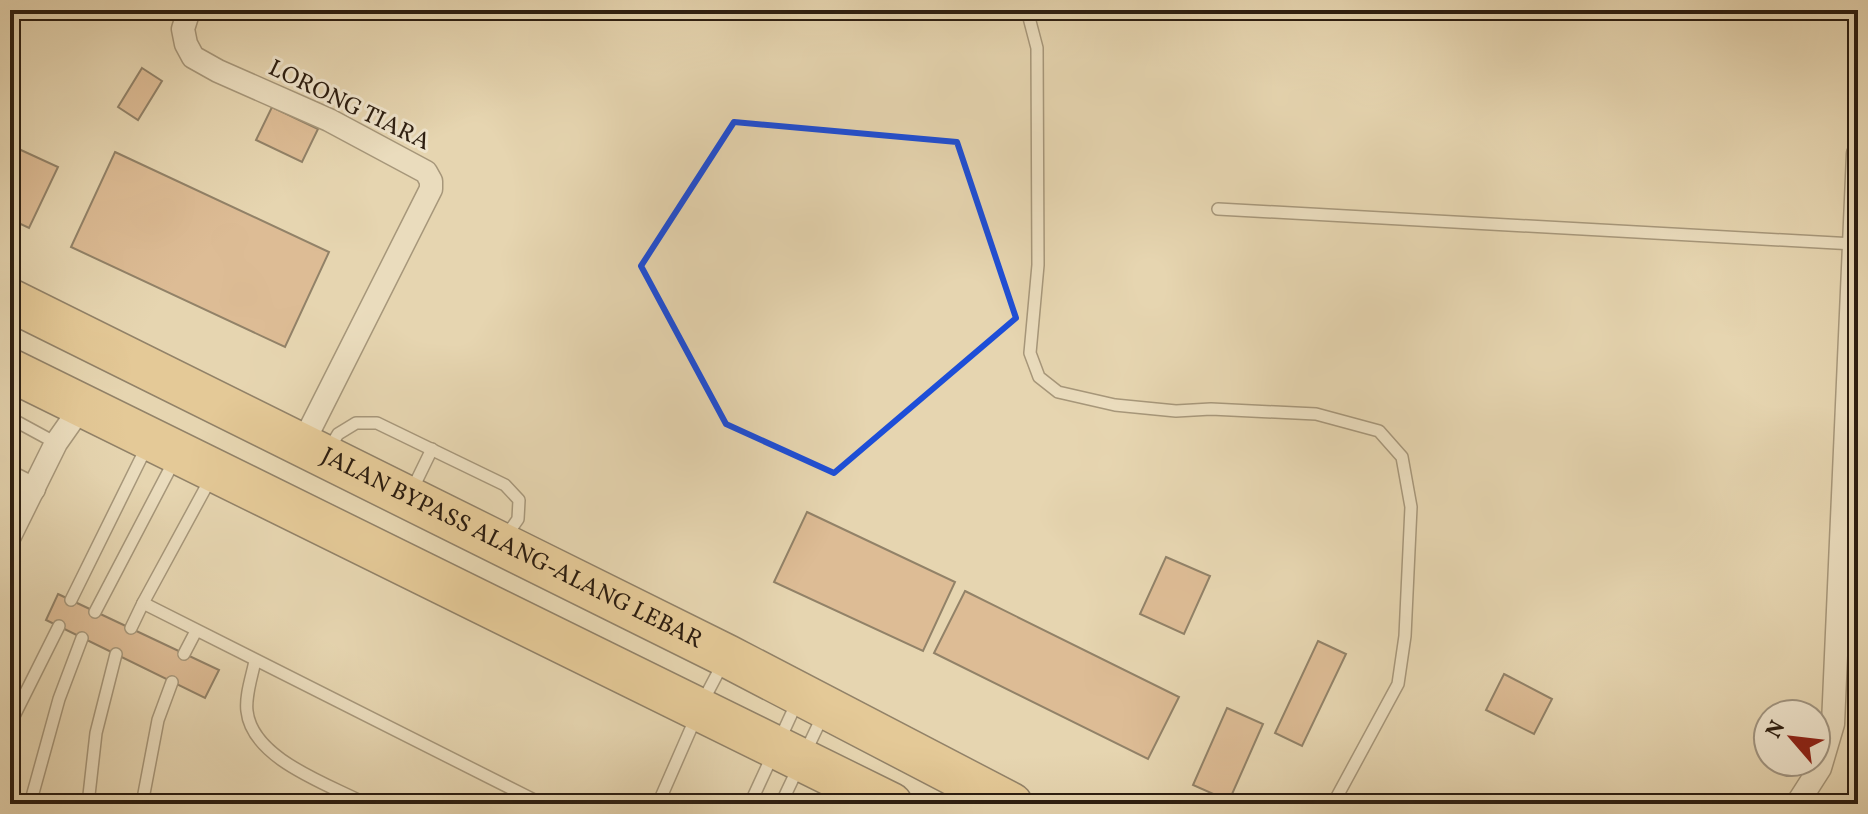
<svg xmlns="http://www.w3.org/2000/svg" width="1868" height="814" font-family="Vollkorn,serif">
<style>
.building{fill:#d29e73;stroke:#2d1e10;stroke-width:2}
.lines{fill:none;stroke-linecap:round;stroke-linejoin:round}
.lane-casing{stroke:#5b4c38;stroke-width:14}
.street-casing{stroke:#5b4c38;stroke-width:25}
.highway-casing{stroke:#2d1e10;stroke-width:45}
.lane{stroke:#efe4cc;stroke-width:11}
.street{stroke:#efe4cc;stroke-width:22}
.highway{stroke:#e3ba78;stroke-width:42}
.marked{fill:none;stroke:#1d4ed8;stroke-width:6;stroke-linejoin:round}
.labels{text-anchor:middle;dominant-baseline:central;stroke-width:6;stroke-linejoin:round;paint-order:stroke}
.street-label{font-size:24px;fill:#2d1e10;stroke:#efe4cc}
</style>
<rect width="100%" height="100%" fill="#e6d5b0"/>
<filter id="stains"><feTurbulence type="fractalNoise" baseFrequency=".0025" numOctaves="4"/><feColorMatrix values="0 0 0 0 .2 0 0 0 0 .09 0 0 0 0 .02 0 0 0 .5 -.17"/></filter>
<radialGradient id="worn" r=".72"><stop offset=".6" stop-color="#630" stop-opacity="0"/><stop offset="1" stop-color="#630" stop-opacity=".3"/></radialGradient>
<g class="building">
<path d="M142,68l20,13 -24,39 -20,-13z"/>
<path d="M272,107l46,22 -16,33 -46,-22z"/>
<path d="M10,145l48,22 -29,61 -19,-9z"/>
<path d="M115,152l214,100 -44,95 -214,-100z"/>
<path d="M807,512l148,70 -32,69 -149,-69z"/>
<path d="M1166,557l44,19 -26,58 -44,-20z"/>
<path d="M965,591l214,106 -31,62 -214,-106z"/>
<path d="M58,594l161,76 -14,28 -159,-78z"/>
<path d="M1318,641l28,13 -44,92 -27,-13z"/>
<path d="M1504,674l48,25 -18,35 -48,-24z"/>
<path d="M1227,708l36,16 -34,77 -36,-16z"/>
</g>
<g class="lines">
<defs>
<g id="lane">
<path d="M1027,10l10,38 1,217 -8,88 9,24 19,15 57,13 61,6 35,-2 105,5 63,17 23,26 9,50 -6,129 -7,48 -65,120"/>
<path d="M1218,209l636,35"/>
<path d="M10,418l46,25"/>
<path d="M329,449l9,-15 18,-11h21l128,62 14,15 -1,19 -12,17"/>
<path d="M212,476l-69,127 399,201"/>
<path d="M412,490l20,-41"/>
<path d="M71,600l76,-154"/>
<path d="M95,612l79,-151"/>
<path d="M131,628l12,-25"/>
<path d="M184,654l12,-23"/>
<path d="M255,661c-3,15 -10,35 -8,50 5,48 81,73 119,93"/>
<path d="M703,701l20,-38"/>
<path d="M10,724l49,-98"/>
<path d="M30,804l29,-105 23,-61"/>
<path d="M88,804l8,-71 20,-79"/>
<path d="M142,804l16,-84 14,-38"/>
<path d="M658,804l38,-87"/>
<path d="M750,804l47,-102"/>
<path d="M781,804l42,-89"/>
</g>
<g id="street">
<path d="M189,10l-6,19 3,15 7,13 25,14 111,49 97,52 5,9v8l-129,256"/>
<path d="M10,477l24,12"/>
<path d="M10,536l46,-93 26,-37"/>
<path d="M1797,804l23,-36 13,-44 25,-570"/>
</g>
<g id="highway">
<path id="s1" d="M10,300l717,356 284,148"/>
<path d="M10,370l881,434"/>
</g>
</defs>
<use href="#lane" class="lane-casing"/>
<use href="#street" class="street-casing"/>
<use href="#highway" class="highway-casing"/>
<use href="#lane" class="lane"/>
<use href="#street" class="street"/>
<use href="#highway" class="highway"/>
</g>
<path d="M0 0H1868V814H0ZM734,122l223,20 59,176 -182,155 -108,-49 -85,-158z" fill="#e6d5b0" fill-opacity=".55" fill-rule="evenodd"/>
<path class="marked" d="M734,122l223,20 59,176 -182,155 -108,-49 -85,-158z"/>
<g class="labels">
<g class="street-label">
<text transform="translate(349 106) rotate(26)">LORONG TIARA</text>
<text stroke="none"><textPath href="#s1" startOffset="560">JALAN BYPASS ALANG-ALANG LEBAR</textPath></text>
</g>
</g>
<rect width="1868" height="814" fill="none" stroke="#e6d5b0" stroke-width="40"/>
<rect x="12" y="12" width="1844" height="790" fill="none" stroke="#2d1e10" stroke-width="4"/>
<rect x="20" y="20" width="1828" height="774" fill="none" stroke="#2d1e10" stroke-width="2"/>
<g transform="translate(1792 738) rotate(298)"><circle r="38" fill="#efe4cc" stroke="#a19581" stroke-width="2"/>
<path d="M0-6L14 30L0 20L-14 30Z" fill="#8f2418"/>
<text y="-12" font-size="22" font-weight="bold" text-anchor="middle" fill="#2d1e10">N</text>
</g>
<rect width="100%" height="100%" filter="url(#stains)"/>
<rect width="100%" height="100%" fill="url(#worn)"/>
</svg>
